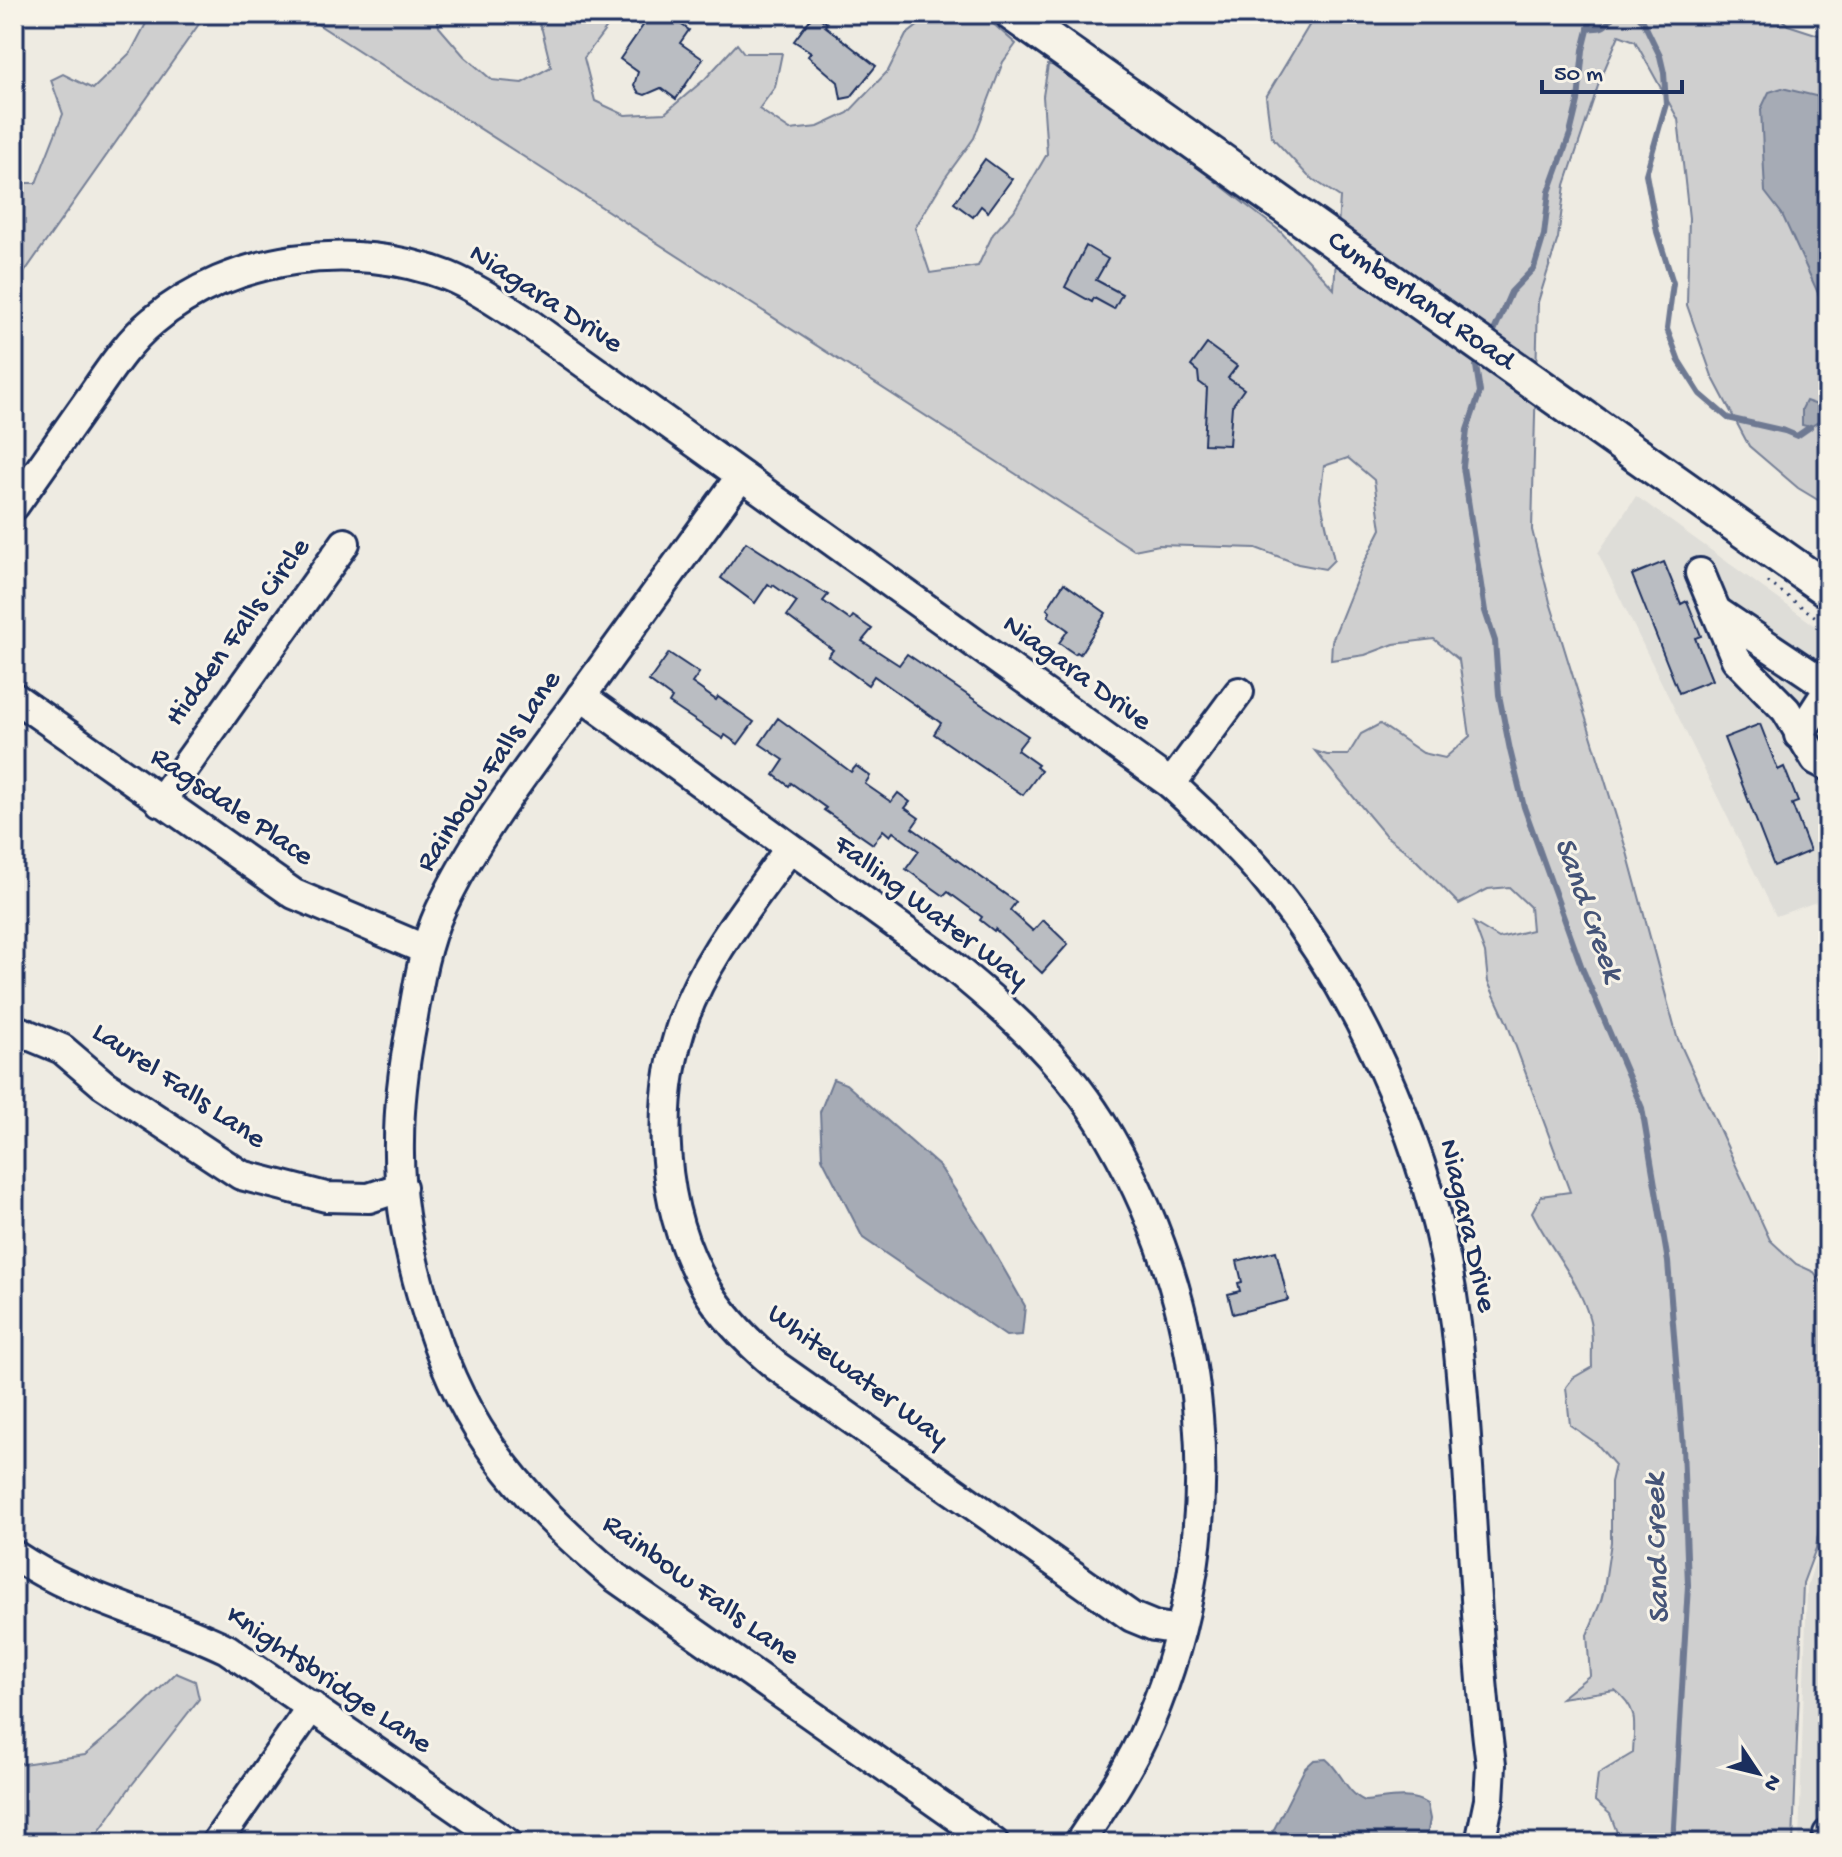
<svg xmlns="http://www.w3.org/2000/svg" width="1842" height="1857" font-family="'Gochi Hand',sans-serif">
<style>
.built{fill:#deddd8}
.green{fill:#cfcfcf;stroke:#757f96;stroke-width:2}
.water{fill:#a6abb5;stroke:#6e7992;stroke-width:2}
.lines{fill:none;stroke-linecap:round;stroke-linejoin:round}
.stream{stroke:#6e7992;stroke-width:6}
.building{fill:#babdc2;stroke:#1b2f5e;stroke-width:2}
.minor-casing{stroke:#1b2f5e;stroke-width:34}
.major-casing{stroke:#1b2f5e;stroke-width:40}
.path{stroke:#1b2f5e;stroke-width:3;stroke-dasharray:2 6;stroke-linecap:butt}
.minor{stroke:#f7f3e8;stroke-width:28}
.major{stroke:#f7f3e8;stroke-width:34}
.labels{text-anchor:middle;dominant-baseline:central;stroke-width:6;stroke-linejoin:round;paint-order:stroke}
.street-label{font-size:30px;fill:#1b2f5e;stroke:#f7f3e8}
.water-label{font-size:32px;font-style:italic;fill:#455478;stroke:#f7f3e8}
</style>
<rect width="100%" height="100%" fill="#eeebe2"/>
<filter id="ink" filterUnits="userSpaceOnUse"><feTurbulence type="fractalNoise" baseFrequency=".0125" numOctaves="2"/><feDisplacementMap in="SourceGraphic" scale="16" xChannelSelector="R" yChannelSelector="G"/><feConvolveMatrix kernelMatrix="1 2 1 2 8 2 1 2 1" color-interpolation-filters="sRGB"/></filter>
<g filter="url(#ink)">
<g class="built">
<path d="M1636,496l192,139v263l-52,18 -178,-363z"/>
<path d="M1828,1501v342h-29l8,-256 16,-50z"/>
</g>
<g class="green">
<path d="M151,14h55l-192,273v-104h22l27,-69 -12,-34 12,-6 30,15 38,-37z"/>
<path d="M302,14h135l2,13 25,29 28,24 30,3 29,-16 -9,-37 -8,-16h83l-33,44 11,43 30,14 40,-2 40,-34 32,-35 7,9h38l-7,34 -16,22 31,21 28,-3 30,-14 40,-42 18,-36 27,-21h49l34,30 -13,18 -29,76 -29,40 -30,50 15,45 48,-7 15,-32 21,-23 33,-57 -4,-58 5,-31 15,-1 217,167 54,58 6,-92 -32,-21 -37,-40 -5,-39 50,-83h460l12,11 40,13v451l-10,11 -20,-12 -49,-42 -37,-70 -25,-71 2,-87 -11,-99 -43,-78 -16,-6 -19,45 -35,105 -7,53 -20,64 -6,228 18,72 77,250 50,185 93,203 26,24 18,8 14,19v57l-10,38 10,25v54l-12,83 -13,35 -10,260h-172l-11,-29 -15,-13 3,-27 35,-21c1,-29 7,-43 -18,-63l-54,8 29,-23 -3,-40 14,-34 3,-12 7,-47v-60l4,-17 -19,-22 -26,-18 -4,-38 7,-9 19,-11c-1,-16 2,-35 -3,-50 -12,-40 -39,-68 -57,-105l9,-16 29,-4 -63,-169 -19,-41 -3,-29 -11,-30 25,15 33,-8 -2,-23 -21,-20 -21,2 -29,15 -48,-49 -25,-19 -71,-85 12,4h21l13,-21 19,-10 43,29 22,5 25,-22 -11,-76 -25,-21 -40,5 -29,11 -34,5 1,-19 29,-72 20,-40 -7,-49 -26,-22 -24,8 -4,32 14,62 -9,9 -27,-5 -42,-16 -97,-3 -25,5z"/>
<path d="M176,1673l19,8 4,18 -68,87 -40,57h-77v-84l9,5 62,-9 49,-41z"/>
</g>
<g class="water">
<path d="M1782,88l46,11v216l-46,-101 -17,-22 -4,-83 8,-17z"/>
<path d="M1806,401l17,6v12l-13,8 -8,-2v-16z"/>
<path d="M833,1079l13,5 94,83 45,69 40,70 -3,29 -16,1 -143,-98 -41,-80 -2,-46z"/>
<path d="M1326,1759c16,13 19,33 39,42 20,-2 45,-9 62,3l3,15 -4,24h-159l38,-75 9,-8z"/>
</g>
<g class="lines">
<g class="stream">
<path d="M1637,14l6,7 17,35 4,17 2,31 -20,70 11,58 16,51 -6,46 12,32 21,33 28,24 57,13 12,5 13,-9"/>
<path d="M1588,28c14,1 19,-1 26,-14"/>
<path d="M1491,338l20,-46 23,-24 10,-33 5,-43 21,-58 8,-33 5,-51 9,-36"/>
<path d="M1480,358l-4,8 4,26 -13,38 -4,37 22,144 10,30 4,54 11,55 14,57 58,161 60,140 26,154 15,184 5,139 -15,258"/>
</g>
</g>
<g class="building">
<path d="M651,14h15l23,16 -9,13 23,16 -27,40 -15,-11 -16,7 -6,-2 -5,-8 4,-13 -18,-13z"/>
<path d="M814,14l13,9 -2,3 51,40 -25,31 -10,2 -3,-17 -30,-26 3,-4 -17,-11z"/>
<path d="M985,159l27,20 -24,33 -7,-6 -8,11 -19,-14z"/>
<path d="M1086,246l22,13 -12,21 26,14 -8,15 -20,-11 -2,4 -27,-15z"/>
<path d="M1207,344l30,22 -9,12 16,11 -12,17 -3,39 -25,-1 3,-56 -8,-6 -1,-10 -7,-6z"/>
<path d="M746,542l82,53 -5,6 27,19 3,-4 19,13 -10,12 37,24 8,-11 121,82 -11,14 21,15 -2,2 5,4 -18,24 -89,-61 7,-11 -67,-47 -6,9 -40,-29 5,-6 -46,-34 10,-14 -24,-17 -1,2 -4,-3 -13,19 -34,-25z"/>
<path d="M1664,562l17,42 6,-3 14,35 -6,2 17,42 -33,13 -47,-118z"/>
<path d="M1064,583l42,30 -26,41 -3,-2 -2,2 -16,-11 9,-13 -20,-14 2,-4 -3,-3z"/>
<path d="M669,653l30,20 -7,10 24,17 2,-3 36,25 -16,22 -13,-9 -2,4 -54,-36 3,-5 -23,-17z"/>
<path d="M778,718l73,54 5,-6 14,10 -5,8 26,18 7,-9 12,9 -5,6 14,10 -7,10 104,74 -6,8 23,21 10,-11 25,24 -26,29 -47,-44 -1,2 -14,-11 2,-3 -34,-25 -4,4 -38,-27 13,-18 -26,-19 -3,4 -7,-6 -10,14 -49,-34 2,-2 -35,-25 -2,3 -15,-11 10,-15 -24,-16z"/>
<path d="M1760,724l18,46 6,-3 14,35 -6,2 18,47 -36,15 -50,-128z"/>
<path d="M1276,1251l12,49 -55,14 -5,-20 12,-3 -2,-8 4,-1 -5,-21z"/>
</g>
<g class="lines">
<defs>
<g id="minor">
<path d="M741,476c-54,74 -107,148 -161,222 -50,68 -104,136 -140,213 -17,37 -22,76 -29,117 -7,37 -12,75 -12,114 -2,93 36,225 89,302 35,51 80,93 127,133l379,266"/>
<path d="M14,506c25,-35 49,-70 74,-105 19,-27 39,-59 65,-80 78,-66 200,-82 295,-45 27,11 54,30 79,46l644,462c34,32 69,63 98,99 99,122 168,285 187,441 17,147 16,295 35,441l-2,35 -9,43"/>
<path d="M1700,573l36,86 50,51 30,50 12,6"/>
<path d="M1716,611l112,75"/>
<path d="M581,696l364,264c58,47 115,97 155,161 112,180 133,406 49,602 -18,43 -44,81 -70,120"/>
<path d="M14,697l280,197 130,55"/>
<path d="M1799,735l29,-45"/>
<path d="M1171,784l68,-92"/>
<path d="M160,802l185,-259"/>
<path d="M789,849c-37,53 -83,107 -105,169 -30,85 -24,192 22,270 18,30 43,55 69,77l357,252 22,9 26,4"/>
<path d="M14,1029l48,20 41,35 138,91 85,22 43,1 33,-11"/>
<path d="M14,1555c65,44 143,60 213,94l280,194"/>
<path d="M216,1843l96,-137"/>
<path d="M1827,1843l1,-9"/>
</g>
<path id="major" d="M1013,14l815,576"/>
</defs>
<use href="#minor" class="minor-casing"/>
<use href="#major" class="major-casing"/>
<path class="path" d="M1768,582l60,44"/>
<use href="#minor" class="minor"/>
<use href="#major" class="major"/>
</g>
</g>
<g class="labels">
<g class="street-label">
<text transform="translate(545 300) rotate(33)">Niagara Drive</text>
<text transform="translate(1420 302) rotate(35)">Cumberland Road</text>
<text transform="translate(239 633) rotate(-54)">Hidden Falls Circle</text>
<text transform="translate(1076 674) rotate(36)">Niagara Drive</text>
<text transform="translate(490 772) rotate(-56)">Rainbow Falls Lane</text>
<text transform="translate(231 808) rotate(34)">Ragsdale Place</text>
<text transform="translate(930 913) rotate(37)">Falling Water Way</text>
<text transform="translate(178 1087) rotate(34)">Laurel Falls Lane</text>
<text transform="translate(1466 1226) rotate(77)">Niagara Drive</text>
<text transform="translate(857 1377) rotate(37)">Whitewater Way</text>
<text transform="translate(700 1591) rotate(36)">Rainbow Falls Lane</text>
<text transform="translate(328 1681) rotate(34)">Knightsbridge Lane</text>
</g>
<g class="water-label">
<text transform="translate(1587 910) rotate(70)">Sand Creek</text>
<text transform="translate(1659 1549) rotate(-92)">Sand Creek</text>
</g>
</g>
<rect width="1842" height="1857" fill="none" stroke="#f7f3e8" stroke-width="48"/>
<rect x="24" y="24" width="1794" height="1809" fill="none" stroke="#1b2f5e" stroke-width="3" filter="url(#ink)"/>
<g transform="translate(1758 1773) rotate(125)" stroke="#f7f3e8" stroke-width="6" paint-order="stroke">
<path d="M0-6L14 30L0 20L-14 30Z" fill="#1b2f5e"/>
<text y="-12" font-size="22" font-weight="bold" text-anchor="middle" fill="#1b2f5e">N</text>
</g>
<path d="M1542 80v12h140v-12" fill="none" stroke="#1b2f5e" stroke-width="4"/>
<text x="1554" y="80" font-size="24" fill="#1b2f5e" stroke="#f7f3e8" stroke-width="6" paint-order="stroke">50 m</text>
</svg>
